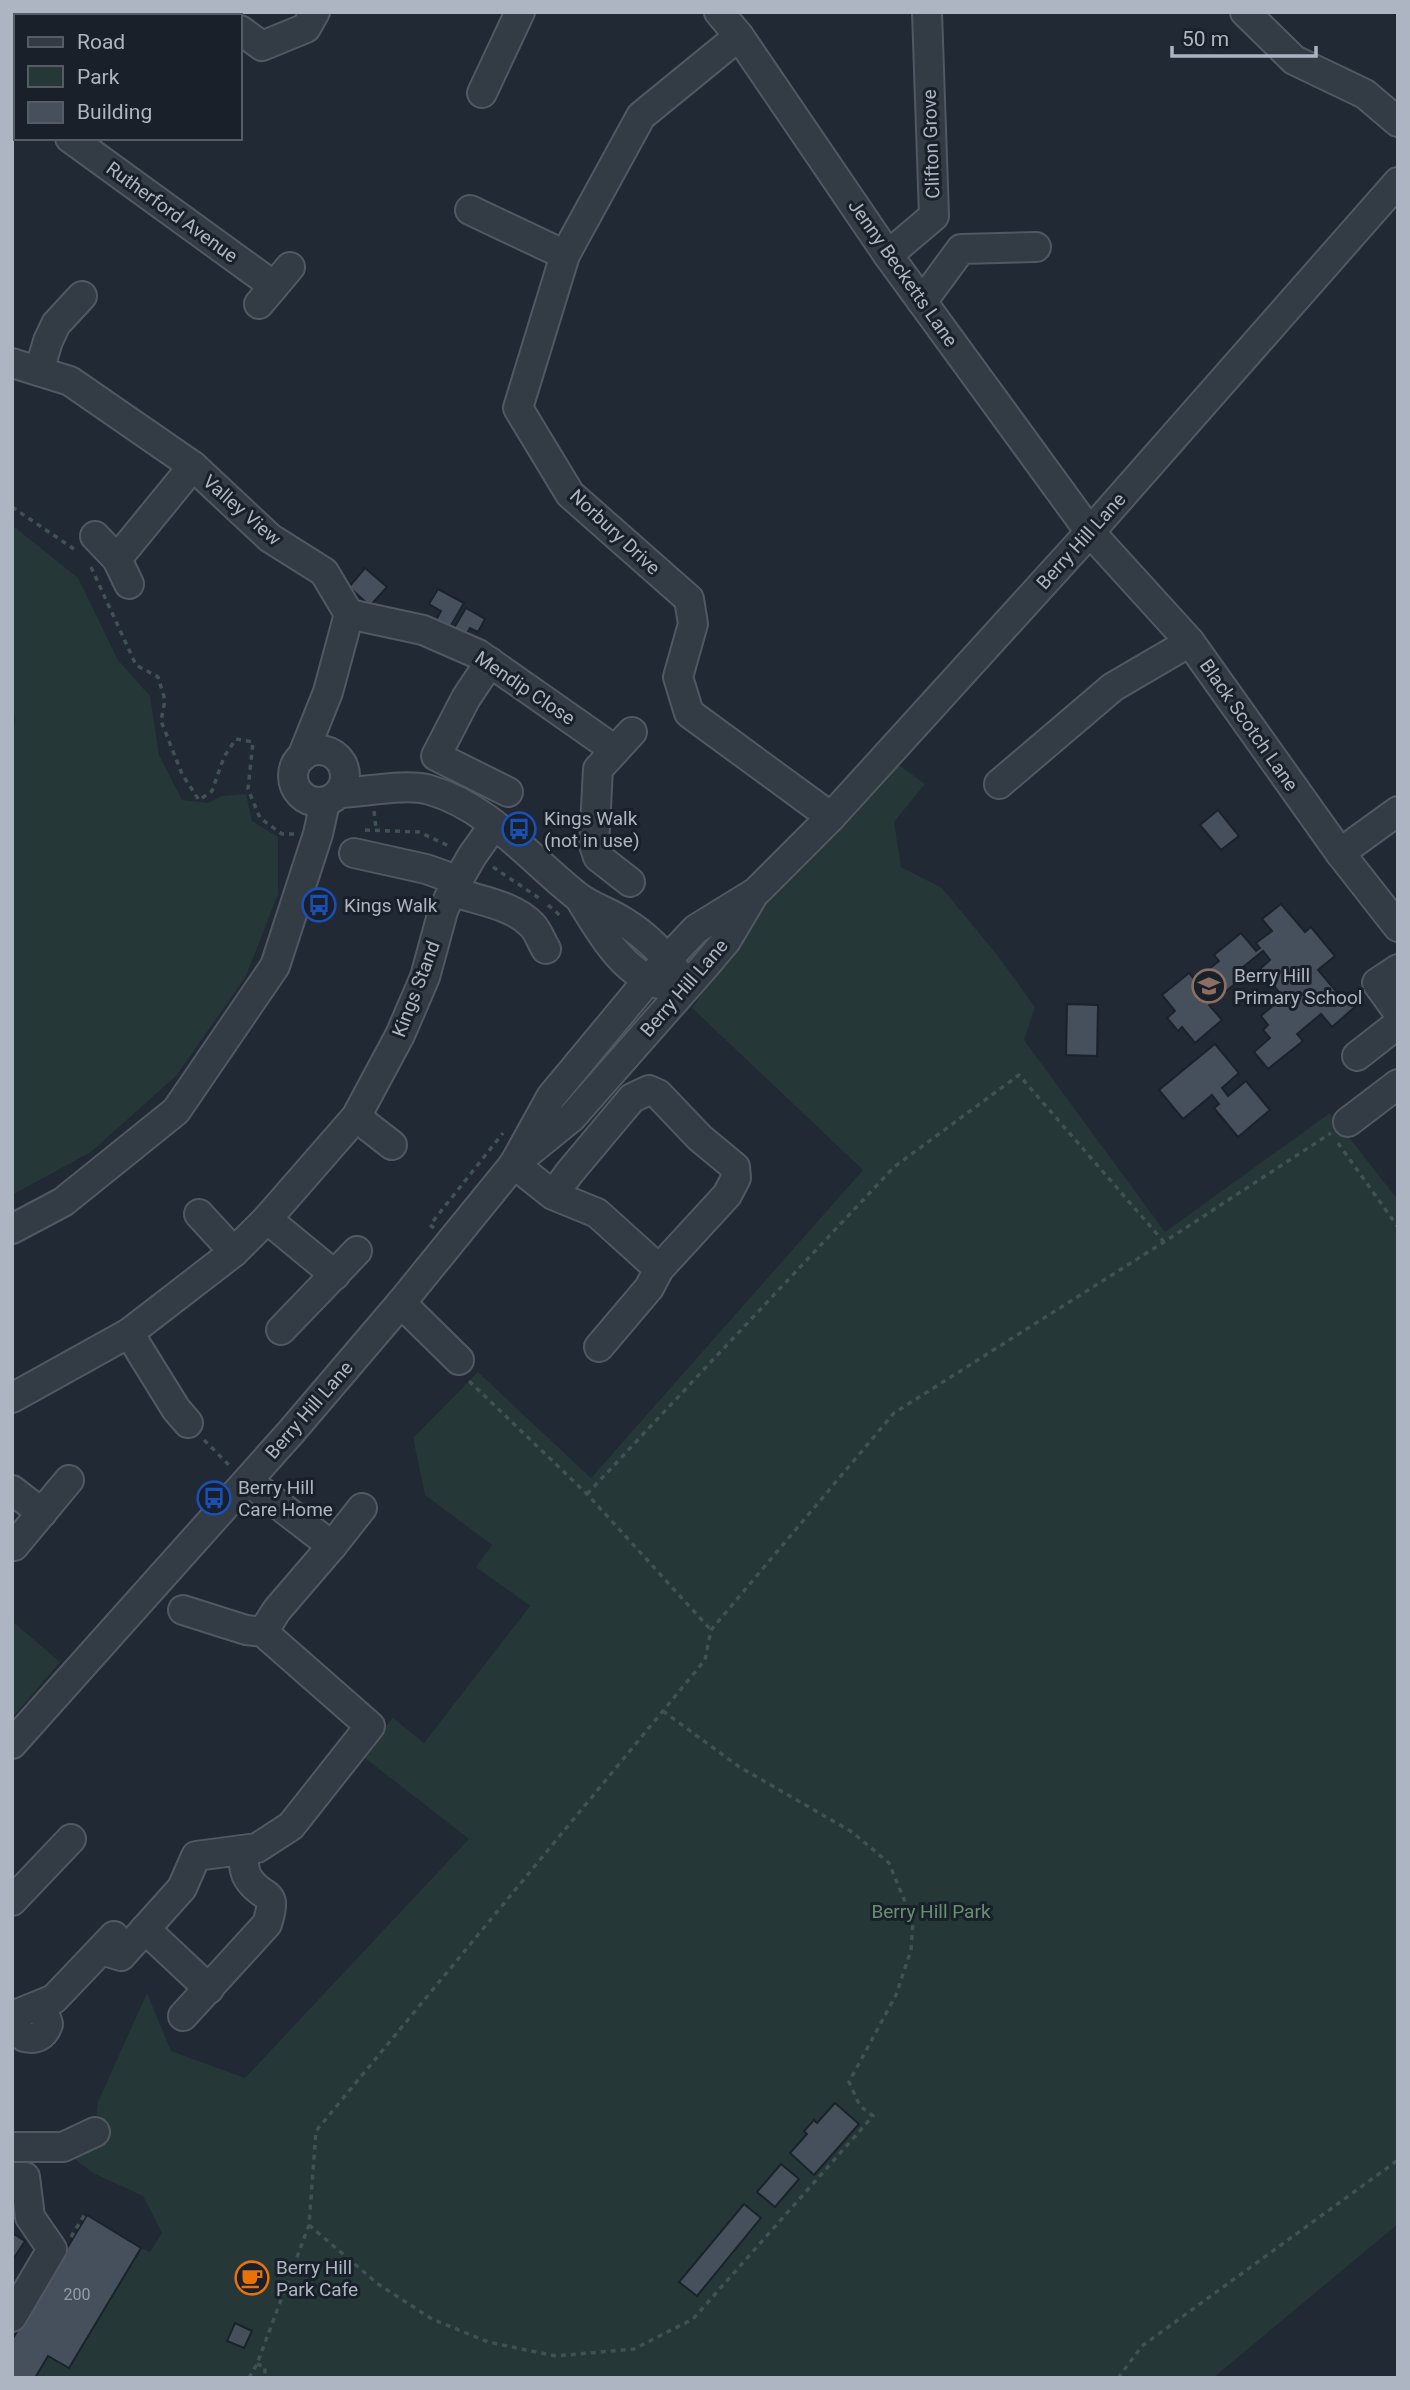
<svg xmlns="http://www.w3.org/2000/svg" width="1410" height="2390" font-family="Roboto,sans-serif">
<style>
.green{fill:#253737}
.building{fill:#46505d;stroke:#1b222b;stroke-width:2}
.lines{fill:none;stroke-linecap:round;stroke-linejoin:round}
.minor-casing{stroke:#515863;stroke-width:32}
.path{stroke:#415254;stroke-width:3.5;stroke-dasharray:5 5;stroke-linecap:butt}
.minor{stroke:#333b45;stroke-width:28}
.labels{text-anchor:middle;dominant-baseline:central;stroke-width:6;stroke-linejoin:round;paint-order:stroke}
.number-label{font-size:16px;fill:#939ca9}
.street-label{font-size:19px;fill:#adb5c2;stroke:#192029}
.poi-label{font-size:19px;fill:#adb5c2;stroke:#192029;text-anchor:start}
.park-label{font-size:19px;fill:#679070;stroke:#192029}
</style>
<rect width="100%" height="100%" fill="#202934"/>
<g class="green">
<path d="M12,525l66,53 40,82 32,36 9,59 23,45 26,3 14,-7 24,-2 6,27 26,16v57l-32,82 -69,99 -86,77 -79,43v-456l3,-19 -3,-19z"/>
<path d="M899,765l26,19 -31,38 7,45 41,21 56,68 37,51 -11,33 141,192 165,-119 68,87v1024l-185,154h-1178l13,-22 21,12 72,-120 9,4 12,-19 -19,-37 -50,-23 -28,-21 29,-13 4,-37 49,-109 24,58 74,27 224,-239 -108,-84 32,-37 31,25 106,-137 -54,-39 16,-22 -67,-50 -12,-57 65,-66 113,106 272,-308 -171,-162 85,-119 67,-62z"/>
<path d="M12,1621l48,41 -48,56z"/>
</g>
<g class="building">
<path d="M365,568l22,19 -17,19 -21,-19z"/>
<path d="M438,589l26,14 -14,24 -14,-7 5,-9 -12,-7z"/>
<path d="M466,608l19,11 -7,13 -8,-4 -4,7 -12,-7z"/>
<path d="M1218,810l21,26 -18,14 -21,-25z"/>
<path d="M1281,904l24,28 6,-5 24,29 -17,14 23,27 4,-4 11,13 -24,21 -11,-13 -24,20 6,7 -35,28 -14,-17 16,-14 -7,-8 5,-5 -7,-9 22,-19 -23,-28 10,-9 -7,-9 -21,17 5,6 -38,31 13,15 -27,23 -13,-16 -4,4 -11,-13 8,-7 -13,-16 27,-22 6,7 24,-19 -5,-6 27,-22 15,18 4,-3 -4,-5 16,-12 -10,-12z"/>
<path d="M1067,1004l31,1 -1,51 -31,-1z"/>
<path d="M1215,1044l24,29 -17,15 6,8 18,-15 24,29 -32,27 -24,-29 5,-4 -7,-9 -29,24 -24,-29z"/>
<path d="M835,2103l24,21 -45,51 -24,-22 17,-19 -3,-3 10,-11 3,3z"/>
<path d="M781,2164l18,15 -24,28 -18,-15z"/>
<path d="M744,2204l17,14 -64,78 -18,-14z"/>
<path d="M87,2215l54,33 -72,120 -21,-12 -13,22h-23v-38z"/>
<path d="M12,2233l13,8 -13,20z"/>
<path d="M235,2323l17,8 -8,17 -17,-7z"/>
</g>
<g class="lines">
<defs>
<g id="minor">
<path d="M214,12l5,4"/>
<path d="M719,12l20,24 149,219 202,277 100,110 150,211 58,74"/>
<path d="M1245,12l49,48 71,34 33,28"/>
<path d="M240,30l22,16 44,-18 9,-16"/>
<path d="M739,36l-98,80 -76,139 -47,153 52,86 119,105 4,25 -15,53 11,36 142,104"/>
<path d="M482,93l38,-81"/>
<path d="M12,97l4,2"/>
<path d="M70,138l204,148"/>
<path d="M470,210l95,45"/>
<path d="M888,255l46,-39 -7,-204"/>
<path d="M922,302l39,-53 75,-2"/>
<path d="M259,304l31,-37"/>
<path d="M12,363l58,18 123,85 77,72 54,34 25,42 -21,78 -26,65"/>
<path d="M39,371l9,-30 8,-17 26,-28"/>
<path d="M95,536l22,23 12,25"/>
<path d="M117,559l76,-93"/>
<path d="M349,614l74,16 55,24 137,96"/>
<path d="M490,662l-24,36 -30,58 72,36"/>
<circle cx="319" cy="776" r="26"/>
<path d="M999,784l114,-97 77,-45"/>
<path d="M339,793c26,-1 67,-10 91,-3 59,17 100,69 147,106 14,11 32,16 47,26 20,12 41,32 54,52"/>
<path d="M354,853l72,16 31,11"/>
<path d="M1340,853l58,-42"/>
<path d="M630,882l-32,-25 -4,-12 4,-76 34,-37"/>
<path d="M452,891c26,10 60,13 80,34 6,6 9,16 14,24"/>
<path d="M580,899c20,32 41,72 79,85l5,-2"/>
<path d="M1398,969l-21,14 21,29"/>
<path d="M1357,1056l41,-32"/>
<path d="M356,1117l36,28"/>
<path d="M1348,1122l50,-38"/>
<path d="M514,1164l37,-67 97,-117 48,-51 60,-37 75,-75 259,-285 308,-350"/>
<path d="M514,1164l39,31 44,18 62,56 68,-74 9,-17 -1,-11 -35,-29 -42,-44 -9,-4 -17,8 -62,74 -17,23"/>
<path d="M199,1214l35,38"/>
<path d="M267,1219l68,56"/>
<path d="M12,1229l51,-27 113,-91 99,-145 43,-132 7,-32"/>
<path d="M401,1303l58,57"/>
<path d="M281,1330l76,-79"/>
<path d="M129,1333l47,76 12,14"/>
<path d="M599,1347l50,-59 10,-19"/>
<path d="M12,1398l117,-65 105,-81 33,-33 89,-102 44,-82 25,-58 18,-66 9,-20 20,-35 22,-31"/>
<path d="M248,1481l84,65 -55,64 -14,22"/>
<path d="M12,1490l30,23"/>
<path d="M14,1546l55,-66"/>
<path d="M332,1546l30,-38"/>
<path d="M12,1744l279,-312 110,-129 113,-139 58,-47 132,-150 22,-26 26,-44"/>
<path d="M12,1901l59,-62"/>
<path d="M145,1929l64,60"/>
<path d="M101,1950l20,6 61,-68 14,-32 61,-8 34,-22 79,-100 -107,-94 -17,-2 -63,-20"/>
<path d="M12,2016l42,-17 60,-63"/>
<path d="M183,2016l84,-92c12,-37 -4,-22 -19,-46 -5,-8 -4,-19 -5,-28"/>
<path d="M12,2024l12,13c12,3 20,-1 24,-13l-6,-19"/>
<path d="M12,2147h51l32,-15"/>
<path d="M12,2177h13l5,40 22,32 -40,68"/>
</g>
</defs>
<use href="#minor" class="minor-casing"/>
<g class="path">
<path d="M12,507l62,42"/>
<path d="M91,567l45,98 22,12 7,23 -4,21 21,53 17,26 13,-9 12,-34 12,-18 17,3 -5,47 12,29 22,16h12"/>
<path d="M374,811l2,18"/>
<path d="M365,830l54,2 32,15"/>
<path d="M493,867l46,31"/>
<path d="M548,905l15,13"/>
<path d="M1338,1143l60,84"/>
<path d="M434,1228l-4,-3 73,-92"/>
<path d="M469,1381l118,113 124,136"/>
<path d="M204,1440l27,27"/>
<path d="M587,1494l307,-327 125,-92 145,167"/>
<path d="M309,2225l69,59 54,35 56,23 68,14 78,-7 59,-30 180,-203 -13,-10 -11,-24 47,-87 15,-45 2,-29 -24,-58 -37,-31 -114,-66 -75,-55"/>
<path d="M71,2237l14,-23"/>
<path d="M257,2364l8,3v11"/>
<path d="M249,2378l8,-14 52,-139 7,-94 389,-471 6,-30 183,-217 270,-171 167,-109"/>
<path d="M1118,2378l24,-32 256,-186"/>
</g>
<use href="#minor" class="minor"/>
</g>
<defs>
<symbol id="bus-ring" viewBox="-11 -11 22 22"><circle r="9.5" fill="#192029" stroke="#1a4fb4" stroke-width="1.5"/><path d="M-5-6H5V4H4V6H2V4H-2V6H-4V4H-5ZM-3.5-4V0h7V-4ZM-3.5 1.2v1.5H-2V1.2ZM2 1.2v1.5H3.5V1.2Z" fill="#1a4fb4"/></symbol>
<symbol id="school-ring" viewBox="-11 -11 22 22"><circle r="9.5" fill="#192029" stroke="#8d6e63" stroke-width="1.5"/><path d="M0-5L7-2L0 1L-7-2ZM-4 1L0 2.5L4 1V4Q0 6-4 4Z" fill="#8d6e63"/></symbol>
<symbol id="cafe-ring" viewBox="-11 -11 22 22"><circle r="9.5" fill="#192029" stroke="#e8710a" stroke-width="1.5"/><path d="M-5.5-4.5H6V0H3Q3 3.5 0 3.5H-2.5Q-5.5 3.5-5.5 0ZM3-3.2v2h1.7v-2ZM-6 4.5H4V6H-6Z" fill="#e8710a"/></symbol>
</defs>
<g fill-rule="evenodd">
<use href="#bus-ring" x="500" y="810" width="38" height="38"/>
<use href="#bus-ring" x="300" y="886" width="38" height="38"/>
<use href="#school-ring" x="1190" y="967" width="38" height="38"/>
<use href="#bus-ring" x="195" y="1479" width="38" height="38"/>
<use href="#cafe-ring" x="233" y="2259" width="38" height="38"/>
</g>
<g class="labels">
<g class="number-label">
<text x="77" y="2294">200</text>
</g>
<g class="street-label">
<text transform="translate(931 144) rotate(-92)">Clifton Grove</text>
<text transform="translate(172 212) rotate(36)">Rutherford Avenue</text>
<text transform="translate(903 273) rotate(55)">Jenny Becketts Lane</text>
<text transform="translate(242 510) rotate(41)">Valley View</text>
<text transform="translate(615 532) rotate(43)">Norbury Drive</text>
<text transform="translate(1081 541) rotate(-48)">Berry Hill Lane</text>
<text transform="translate(525 688) rotate(34)">Mendip Close</text>
<text transform="translate(1249 725) rotate(55)">Black Scotch Lane</text>
<text transform="translate(684 988) rotate(-49)">Berry Hill Lane</text>
<text transform="translate(416 989) rotate(-69)">Kings Stand</text>
<text transform="translate(309 1410) rotate(-49)">Berry Hill Lane</text>
</g>
<g class="poi-label">
<text x="544" y="818">Kings Walk<tspan x="544" dy="22">(not in use)</tspan></text>
<text x="344" y="905">Kings Walk</text>
<text x="1234" y="975">Berry Hill<tspan x="1234" dy="22">Primary School</tspan></text>
<text x="238" y="1487">Berry Hill<tspan x="238" dy="22">Care Home</tspan></text>
<text x="276" y="2267">Berry Hill<tspan x="276" dy="22">Park Cafe</tspan></text>
</g>
<g class="park-label">
<text x="931" y="1911">Berry Hill Park</text>
</g>
</g>
<rect width="1410" height="2390" fill="none" stroke="#adb5c2" stroke-width="28"/>
<rect x="14" y="14" width="228" height="126" fill="#192029" stroke="#545c66" stroke-width="2"/>
<rect x="28" y="37" width="35" height="10" fill="#333b45" stroke="#545c66" stroke-width="2"/>
<text x="77" y="49" font-size="21" fill="#adb5c2">Road</text>
<rect x="28" y="66" width="35" height="21" fill="#253737" stroke="#545c66" stroke-width="2"/>
<text x="77" y="84" font-size="21" fill="#adb5c2">Park</text>
<rect x="28" y="102" width="35" height="21" fill="#46505d" stroke="#545c66" stroke-width="2"/>
<text x="77" y="119" font-size="21" fill="#adb5c2">Building</text>
<path d="M1172 46v10h144v-10" fill="none" stroke="#adb5c2" stroke-width="3.5"/>
<text x="1182" y="46" font-size="21" fill="#adb5c2" stroke="#192029" stroke-width="5" paint-order="stroke">50 m</text>
</svg>
